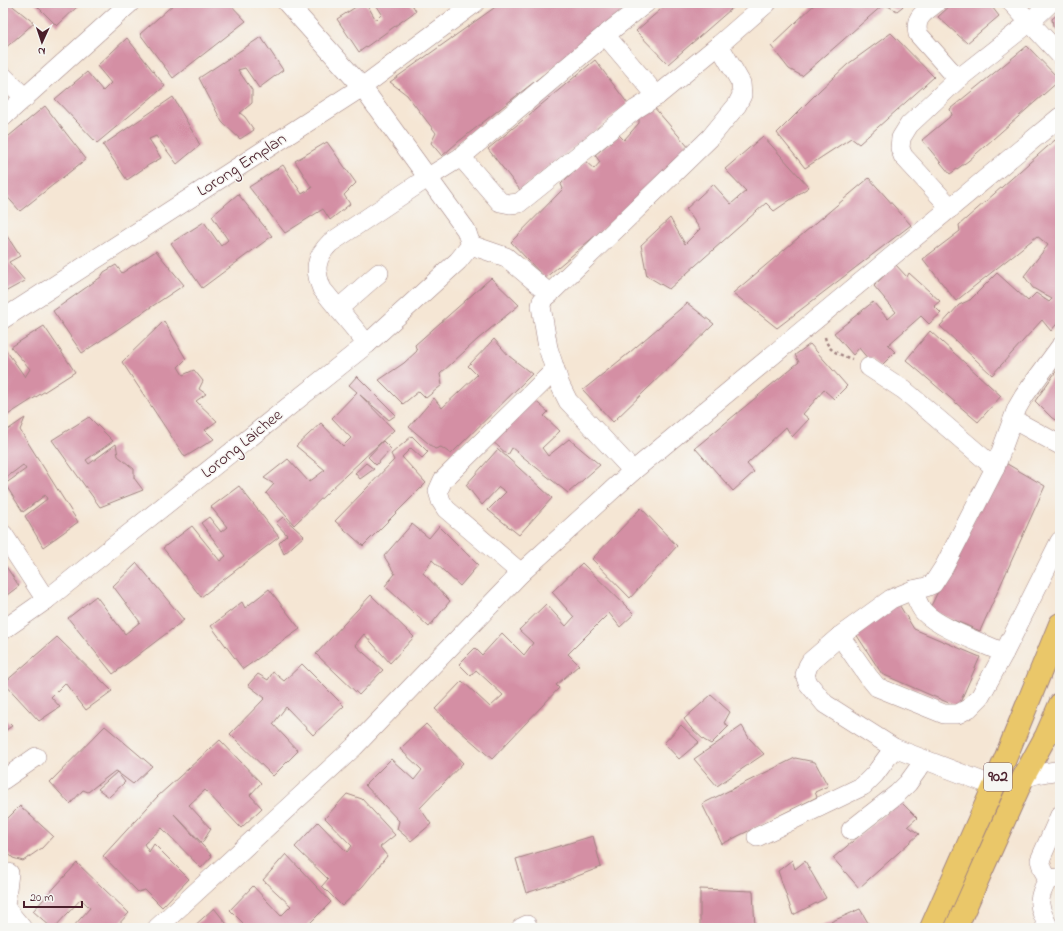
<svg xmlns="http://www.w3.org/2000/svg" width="1063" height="931" font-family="'Indie Flower',sans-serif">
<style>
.building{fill:#d48fa4}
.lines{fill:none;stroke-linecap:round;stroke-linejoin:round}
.minor-casing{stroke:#a08280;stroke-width:20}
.major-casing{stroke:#a08280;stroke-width:24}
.path{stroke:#a08280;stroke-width:2.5;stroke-dasharray:3 3;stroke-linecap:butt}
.minor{stroke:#fff;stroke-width:19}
.major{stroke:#eac769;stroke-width:22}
.labels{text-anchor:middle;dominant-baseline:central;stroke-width:3;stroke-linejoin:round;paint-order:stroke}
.shield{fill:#f6f6f2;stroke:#7e6067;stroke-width:1}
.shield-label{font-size:16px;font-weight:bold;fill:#4a1f2b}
.street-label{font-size:17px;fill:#4a1f2b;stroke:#f6f6f2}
</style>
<rect width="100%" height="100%" fill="#f6f6f2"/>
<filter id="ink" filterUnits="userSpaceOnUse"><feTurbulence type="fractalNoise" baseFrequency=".025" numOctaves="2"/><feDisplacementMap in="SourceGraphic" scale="8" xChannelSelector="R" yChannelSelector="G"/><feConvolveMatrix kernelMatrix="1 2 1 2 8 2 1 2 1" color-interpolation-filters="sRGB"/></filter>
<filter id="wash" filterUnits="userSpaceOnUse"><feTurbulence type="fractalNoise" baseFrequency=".012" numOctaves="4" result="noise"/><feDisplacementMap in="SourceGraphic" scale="16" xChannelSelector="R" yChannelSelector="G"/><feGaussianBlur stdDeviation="0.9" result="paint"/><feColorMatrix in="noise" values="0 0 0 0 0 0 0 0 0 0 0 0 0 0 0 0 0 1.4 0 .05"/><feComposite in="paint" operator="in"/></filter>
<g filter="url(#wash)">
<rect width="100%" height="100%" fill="#f5e6d4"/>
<g id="blocks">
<g class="building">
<path d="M3,3h6l25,20 -31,27z"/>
<path d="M34,3h47l-24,23z"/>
<path d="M175,3h54l17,18 -73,57 -33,-44z"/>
<path d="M362,3h4l10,17 6,-6 -7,-11h36l5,8 -57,41 -22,-33z"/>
<path d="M501,3h124l4,4 -171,135 -16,14 -11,-13 5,-10 -29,-38 -17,-13z"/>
<path d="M668,3h70l-70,61 -32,-33z"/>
<path d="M816,3h91l-10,8 -13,-7 -82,72 -13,-7 -18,-23z"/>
<path d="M953,3h36l10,13 -32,27 -29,-26z"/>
<path d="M1060,12v21l-7,-7 -1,-7z"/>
<path d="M891,33l43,44 -75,67 -8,-6 -46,30 -28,-35 43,-43 28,-26z"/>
<path d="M261,37l22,33 -24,18 -14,-20 -7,2 14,20v13l-12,10 5,4 9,13 -14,9 -18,-17 -23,-44z"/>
<path d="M127,38l38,48 -68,57 -42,-44 32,-27 16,19 8,-8 -14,-17z"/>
<path d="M1027,46l33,34 -92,81 -18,13 -28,-34 30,-25 -2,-6z"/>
<path d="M595,60l33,44 -108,86 -32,-41z"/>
<path d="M173,97l27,48 -23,19 -21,-28 -7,3 12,19 -14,8 -20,14 -24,-35z"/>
<path d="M45,106l41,53 -66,52 -17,-19v-51z"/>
<path d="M653,106l37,43 -6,12 -139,117 -34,-36 52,-53 -2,-5 24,-23 9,8 6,-7 -5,-7 24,-20 5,5 15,-17v-5z"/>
<path d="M763,136l46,51 -35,24 -8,-8 -97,86 -22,-13 -6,-31 29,-27 15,26 15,-15 -14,-20 27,-25 18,20 15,-13 -21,-22z"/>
<path d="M1055,140l5,5v175l-9,11 -9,-11 -50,55 -52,-49 19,-21 11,-5 27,-27 31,28 8,-8 13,9 3,-3 -19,-11 -9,-12 24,-31 -11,-9 -81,65 -33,-42 37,-28 -1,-6z"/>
<path d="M327,142l29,41 -12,12 6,9 -20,16 -7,-11 -38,24 -36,-46 34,-22 19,29 10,-6 -17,-27z"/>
<path d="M869,178l42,47 -134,103 -44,-35z"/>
<path d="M238,194l34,42 -70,52 -31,-45 33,-21 17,24 7,-6 -16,-24z"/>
<path d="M3,230l17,26 -11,6 16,19 -22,12z"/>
<path d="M156,251l28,34 -102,68 -29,-42 48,-34 3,-5 12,-7 6,8z"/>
<path d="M895,264l12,13 2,-4 31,28 -6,5 7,7 -12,11 -8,-8 -33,29 7,7 -15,15 -8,-9 -3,2 -10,-12 -6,7 -19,-22 39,-31 15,17 8,-7 -22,-26z"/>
<path d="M491,278l28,27 -41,34 -38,35 2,11 -16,13 -7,-7 -16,13 -24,-24 25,-17 13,-12 -2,-6z"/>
<path d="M687,303l27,21 -101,98 -30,-32 46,-37z"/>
<path d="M164,321l22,38 -8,8 5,8 11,-5 9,11 -4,8 7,5 -10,7 21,20 -12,9 9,9 -29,18 -63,-95z"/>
<path d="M44,326l31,46 -72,46v-72l22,31 5,-8 -19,-22z"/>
<path d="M930,331l71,65 -23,26 -72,-62z"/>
<path d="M494,339l15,17 23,18 -81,80 -10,-7 -6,2 -26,-22 25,-29 8,10 35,-33 -9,-9z"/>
<path d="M810,344l37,42 -13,13 -10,-9 -21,24 6,5 -17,18 -6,-10 -39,37 7,8 -21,19 -38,-43 104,-86 -4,-7z"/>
<path d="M1060,366v57l-8,-5 -17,-17z"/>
<path d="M357,376l39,39 -7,5 -30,-26 35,36 -64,60 -36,35 -28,-32 8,-9 -10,-6 24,-19 21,23 16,-12 -29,-24 25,-23 22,23 8,-8 -19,-20 25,-26 -8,-7z"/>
<path d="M531,397l17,15 -4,4 16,15 -18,17 6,8 21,-17 31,26 -32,28 -56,-45 -4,7 -17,-15z"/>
<path d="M89,417l24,24 -27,19 3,4 27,-20 2,12 16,13v9l9,12 -43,17 -48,-67z"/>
<path d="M25,418l-5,12 58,92 -35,25 -18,-31 22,-17 -2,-4 -22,17 -18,-28 21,-15 -3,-4 -20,15v-47z"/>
<path d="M412,436l16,16 -6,6 -11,-10 -9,9 24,26 -63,63 -28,-25 59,-61 -3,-6z"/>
<path d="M383,441l8,8 -15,16 -8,-8z"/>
<path d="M498,449l54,49 -33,37 -31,-25 18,-18 -7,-5 -17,18 -16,-20z"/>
<path d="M1002,461l43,25 -65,145 -51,-21z"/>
<path d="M366,463l8,6 -14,10 -5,-6z"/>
<path d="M239,486l40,51 -78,60 -38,-49 29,-22 28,35 6,-5 -25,-33 8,-6 12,15 6,-5 -16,-20z"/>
<path d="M641,508l36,38 -47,52 -38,-39z"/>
<path d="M283,517l21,19 -20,18 -5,-11 8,-8 -11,-12z"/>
<path d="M412,524l17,14 10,-12 39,39 -18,21 -28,-26 -9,13 27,28 -21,26 -44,-41 10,-12 -11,-18z"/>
<path d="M3,562l16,24 -16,12z"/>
<path d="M137,563l47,57 -71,54 -45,-56 28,-22 29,38 15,-12 -27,-36z"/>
<path d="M582,563l52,51 -14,13 -11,-14 -41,41 11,11 -23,20 3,3 -67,71 -57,-50 27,-28 28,26 13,-12 -27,-25 -5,6 -12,-12 16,-16 7,7 20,-22 22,22 9,-12 -14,-13 27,-26 20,22 8,-9 -22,-25z"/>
<path d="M269,589l31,40 -57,40 -32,-43 31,-24 3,6z"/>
<path d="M371,595l43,42 -24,26 -26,-29 -9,11 28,25 -24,25 -43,-41z"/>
<path d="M898,603l16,26 66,28 -22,50 -76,-33 -28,-43z"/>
<path d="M57,637l55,54 -26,19 -21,-27 -14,14 9,10 -21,14 -35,-38z"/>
<path d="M302,664l42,42 -31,29 -27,-28 -13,17 25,27 -25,25 -43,-42 35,-36 -17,-13 10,-11 10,6 5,-8 11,9z"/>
<path d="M711,695l19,17 -6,11 5,3 -18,18 -7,-4 -14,-13 -6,-8z"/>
<path d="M3,717l9,9 -9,6z"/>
<path d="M426,724l37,39 -43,45 11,16 -20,17 -14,-12 2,-8 -34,-36 26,-26 23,21 8,-10 -22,-21z"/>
<path d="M681,725l18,17 -20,17 -15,-16z"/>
<path d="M105,726l47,40 -19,18 -16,-12 8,10 -16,15 -11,-8 19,-17 -2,-1 -27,21 -5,-2 -13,14 -20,-22z"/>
<path d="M742,726l7,12 15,16 -47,32 -23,-27z"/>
<path d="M220,740l41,43 -11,12 12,13 -21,20 -36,-38 -16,15 22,24 -9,14 -28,-29 38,42 -11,12 -39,-40 -18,16 5,8 5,-8 35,35 -27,28 -17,-17 -7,2 -35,-36 55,-60z"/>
<path d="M795,758l20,4 13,24 -13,6 2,5 -95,47 -20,-40z"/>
<path d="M347,794l15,5 33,36 -15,12 7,9 -24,30 -21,20 -20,-20 6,-7 -33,-32 23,-25 29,30 5,-6 -27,-28z"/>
<path d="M900,801l17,17 -9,8 11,8 -60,54 -26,-30z"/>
<path d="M20,806l33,30 -11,12 -19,13 -10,-3 -10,-9v-26z"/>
<path d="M593,836l8,31 -34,13 -41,13 -10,-34z"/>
<path d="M286,854l45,48 -26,26h-57l-18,-18 23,-24 28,30 10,-10 -28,-26z"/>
<path d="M792,860l3,9 10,-8 21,37 -33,17 -15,-44z"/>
<path d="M77,863l52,50 -14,15h-43l18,-20 -9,-9 -27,29h-2l-19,-17z"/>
<path d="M700,889l53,2 2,37h-55z"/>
<path d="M214,908l16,20h-38z"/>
<path d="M860,909l11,19h-54z"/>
</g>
</g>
</g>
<g filter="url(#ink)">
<use href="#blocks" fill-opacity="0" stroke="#a08280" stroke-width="1"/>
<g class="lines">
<defs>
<g id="minor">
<path d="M287,3l75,84 104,143 5,15"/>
<path d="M936,3c-12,10 -22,14 -18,31l40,45"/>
<path d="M1012,3l48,52"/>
<path d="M605,35l52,61"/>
<path d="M3,76l22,22"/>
<path d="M3,117l127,-114"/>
<path d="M461,157l39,45 10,2 9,-1 117,-94 21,-13 62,-51 48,-42"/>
<path d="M951,208l-48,-52 -3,-8 1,-10 8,-13 49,-46 72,-57 20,-19"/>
<path d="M471,245l35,12 44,37"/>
<path d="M338,309l41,-36"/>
<path d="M3,319l359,-232 113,-84"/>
<path d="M367,344l-45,-55c-8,-19 -7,-31 8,-46l97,-65 34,-21 144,-122 41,-32"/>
<path d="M869,367l35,23 91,78"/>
<path d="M1014,420l46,25"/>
<path d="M633,471l-65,-70 -8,-16 -12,-37 -7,-42 1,-5 168,-163 27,-33 5,-10 -1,-12 -22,-38"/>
<path d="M3,534l43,66"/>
<path d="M521,573l-75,-64 -5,-8 -3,-10 5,-11 112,-110"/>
<path d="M913,590c3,7 6,17 11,22 15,16 59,31 80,41"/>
<path d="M3,630l43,-30 321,-256 91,-83 13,-16"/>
<path d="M840,636l28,40 9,11 67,27h14l11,-6 11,-11 24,-44 56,-112"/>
<path d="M1023,778l14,-4 23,-4"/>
<path d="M3,780l33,-23"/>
<path d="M994,786l-100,-38 -69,-44 -17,-21 -3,-8 3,-9 3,-5 29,-25 51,-37 22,-9 13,-3 7,-3 11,-17 51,-99 22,-60 7,-12 36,-49"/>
<path d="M1060,815l-20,45 3,10 5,9 12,-1"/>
<path d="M851,830l46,-36 11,-11 16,-22"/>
<path d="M757,837l106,-51 12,-12 19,-26"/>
<path d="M9,873l-4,33 3,5 14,17"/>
<path d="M1048,879c-12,22 -10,27 1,49"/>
<path d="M157,928l197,-181 167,-174 112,-102 427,-354"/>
<path d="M521,928l6,-3"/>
</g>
<g id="major">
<path d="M931,928l63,-142 66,-162"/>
<path d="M956,928l67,-150 23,-42 14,-32"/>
</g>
</defs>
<use href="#minor" class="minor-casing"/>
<use href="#major" class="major-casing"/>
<path class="path" d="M825,337c3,15 14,17 27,22"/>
<use href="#minor" class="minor"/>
<use href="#major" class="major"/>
</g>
</g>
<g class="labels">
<rect class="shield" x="984" y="763" width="28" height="28" rx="3"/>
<g class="shield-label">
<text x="998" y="777">902</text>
</g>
<g class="street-label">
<text transform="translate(242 165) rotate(-33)">Lorong Emplan</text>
<text transform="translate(242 444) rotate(-39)">Lorong Laichee</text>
</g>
</g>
<rect width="1063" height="931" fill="none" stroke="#f6f6f2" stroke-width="16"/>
<g transform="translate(42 42) rotate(183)" stroke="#f6f6f2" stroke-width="3" paint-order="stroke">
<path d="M0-3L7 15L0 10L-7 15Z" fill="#4a1f2b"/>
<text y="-6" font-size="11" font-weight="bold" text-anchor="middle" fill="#4a1f2b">N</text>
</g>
<path d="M24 901v6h58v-6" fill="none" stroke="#4a1f2b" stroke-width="2"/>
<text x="30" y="901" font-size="12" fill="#4a1f2b" stroke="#f6f6f2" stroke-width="3" paint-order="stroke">20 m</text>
</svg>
